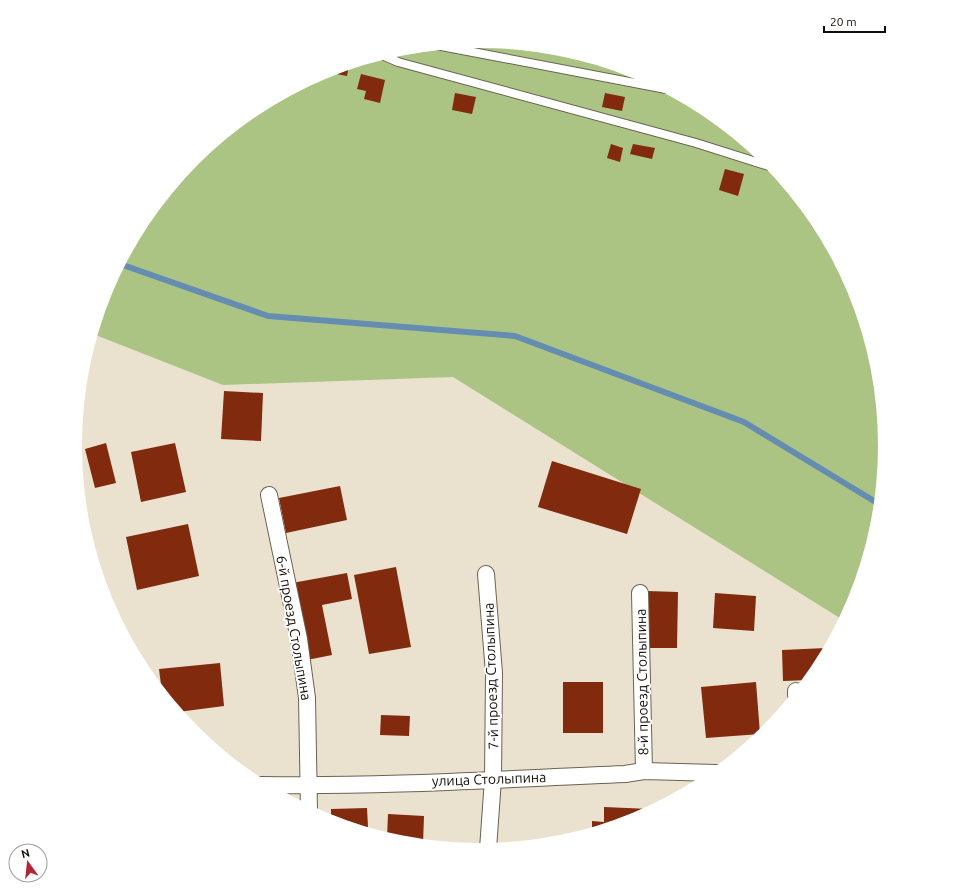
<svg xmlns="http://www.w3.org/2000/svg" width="960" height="891" font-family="Ubuntu,sans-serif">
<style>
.green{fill:#abc484}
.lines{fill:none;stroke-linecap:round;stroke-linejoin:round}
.stream{stroke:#658db2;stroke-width:6}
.building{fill:#812a0e}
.service-casing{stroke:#6a6352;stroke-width:10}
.minor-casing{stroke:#6a6352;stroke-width:18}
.service{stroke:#fff;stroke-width:8}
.minor{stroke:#fff;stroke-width:16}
.labels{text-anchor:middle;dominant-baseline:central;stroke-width:4;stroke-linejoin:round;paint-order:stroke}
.street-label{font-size:14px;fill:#100d07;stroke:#fff}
</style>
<rect width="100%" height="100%" fill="#eae2ce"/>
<path class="green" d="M480,41l79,8 76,23 70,37 61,51 50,61 38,70 23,76 7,79 -7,79 -23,75 -11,20 -390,-243 -230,8 -130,-51 13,-44 38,-69 50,-62 61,-50 70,-37 76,-23z"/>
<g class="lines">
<path class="stream" d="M120,264l148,52 247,20 229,86 135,82"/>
</g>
<g class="building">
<path d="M349,65l-2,11 -21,-4 1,-1z"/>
<path d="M361,74l24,6 -5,23 -16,-4 2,-8 -9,-2z"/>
<path d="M455,93l21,4 -4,17 -20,-4z"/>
<path d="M605,93l20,4 -3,14 -20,-4z"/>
<path d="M611,144l12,4 -3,14 -13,-4z"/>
<path d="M633,144l22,4 -3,11 -22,-5z"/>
<path d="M725,169l19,5 -6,22 -19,-6z"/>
<path d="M224,391l39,2 -2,48 -40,-2z"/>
<path d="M106,443l10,40 -21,5 -10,-39z"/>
<path d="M175,443l11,49 -45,10 -10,-50z"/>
<path d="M552,461l89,28 -14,45 -89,-27z"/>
<path d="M340,486l7,34 -61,13 -7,-35z"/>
<path d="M188,524l11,52 -62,14 -11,-53z"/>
<path d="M89,527l3,23h-1l-7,-22z"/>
<path d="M396,567l15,80 -42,7 -15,-79z"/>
<path d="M347,573l5,26 -30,6 10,50 -25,5 -15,-77z"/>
<path d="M647,591l31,1 -1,56h-32z"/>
<path d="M715,593l41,3 -2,35 -41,-3z"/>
<path d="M826,648v5l-10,17 -7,10 -26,1 -1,-31z"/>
<path d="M220,663l4,43 -46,6 -16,-19 -3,-24z"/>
<rect x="563" y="682" width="40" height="51"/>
<path d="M756,682l4,52 -54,4 -5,-51z"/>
<path d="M381,715l29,1 -1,20 -29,-1z"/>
<path d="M604,807l46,2v2l-15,8 -43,13v-11l12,1z"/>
<path d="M367,808l1,19h-16l-21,-6v-12z"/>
<path d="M388,814l36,2 -1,28 -22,-2 -14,-4z"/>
</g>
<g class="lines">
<defs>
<g id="service">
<path d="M436,45l230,44"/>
<path d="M382,55l16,7 298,81 76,24"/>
</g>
<g id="minor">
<path d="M269,495l30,144 8,59 2,112"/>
<path d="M486,574l8,99 -1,106 -5,70"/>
<path d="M640,593l4,178"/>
<path d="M796,691v4"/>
<path d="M261,785c121,2 243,-6 364,-11l19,-3 72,2"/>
</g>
</defs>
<use href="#service" class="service-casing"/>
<use href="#minor" class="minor-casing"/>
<use href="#service" class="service"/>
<use href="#minor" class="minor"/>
</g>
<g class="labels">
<g class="street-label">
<text transform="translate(294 628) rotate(80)">6-й проезд Столыпина</text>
<text transform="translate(491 676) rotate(-92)">7-й проезд Столыпина</text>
<text transform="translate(642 682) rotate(-91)">8-й проезд Столыпина</text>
<text transform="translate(489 779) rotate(-2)">улица Столыпина</text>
</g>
</g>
<path d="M0 0H960V891H0ZM479 48H481A397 397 0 0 1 878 445V446A397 397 0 0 1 481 843H479A397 397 0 0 1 82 446V445A397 397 0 0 1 479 48Z" fill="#fff" fill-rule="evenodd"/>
<g transform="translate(28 863) rotate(345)"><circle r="19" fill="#ffffff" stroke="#9f9e9c"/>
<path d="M0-3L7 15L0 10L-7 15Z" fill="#b42233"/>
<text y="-6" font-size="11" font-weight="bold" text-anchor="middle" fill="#100d07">N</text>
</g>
<path d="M824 26v6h61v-6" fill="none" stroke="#100d07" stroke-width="2"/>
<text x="830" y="26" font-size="12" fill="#100d07" stroke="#ffffff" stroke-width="3" paint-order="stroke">20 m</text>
</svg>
